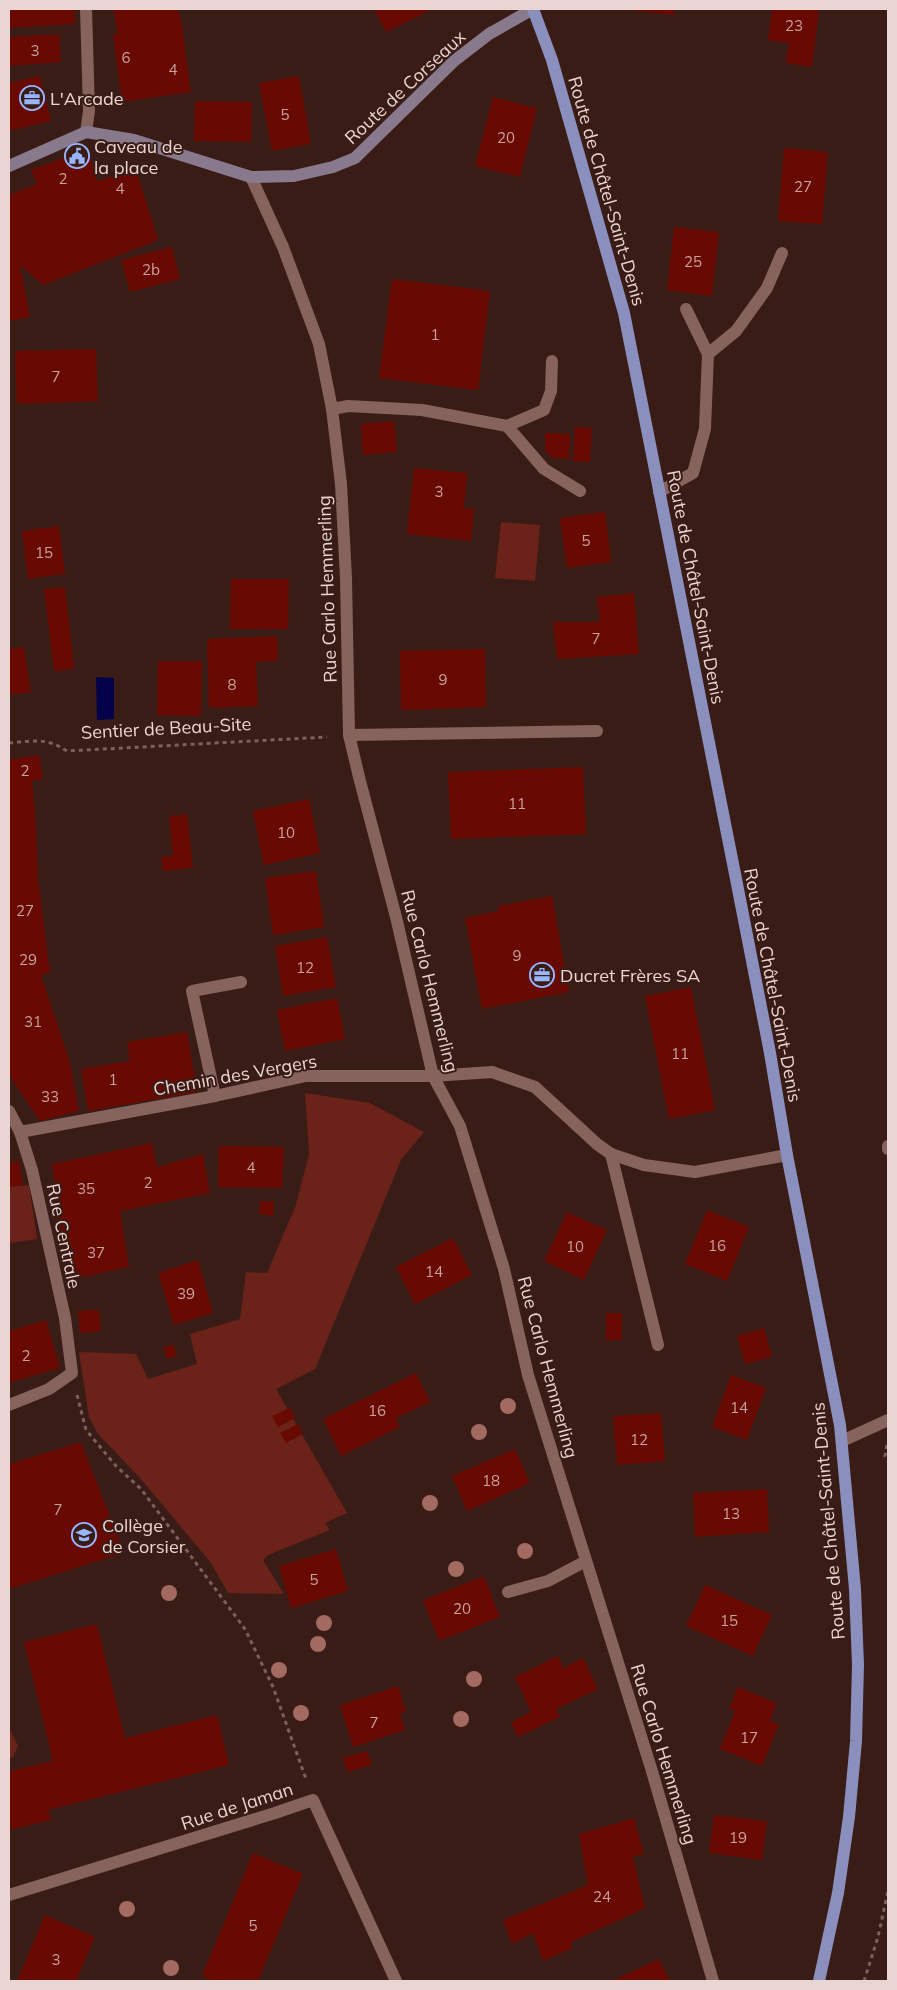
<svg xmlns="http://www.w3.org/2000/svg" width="897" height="1990" font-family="Mulish,sans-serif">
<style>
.green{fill:#6b2218}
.water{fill:#04004a}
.building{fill:#680902}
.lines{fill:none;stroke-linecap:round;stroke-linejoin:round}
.path{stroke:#7b615c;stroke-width:3;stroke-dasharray:4 4;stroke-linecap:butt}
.lane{stroke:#86635c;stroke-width:12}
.street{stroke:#86635c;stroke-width:12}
.secondary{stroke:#88798d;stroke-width:12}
.primary{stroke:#8b8fbd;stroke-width:12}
.tree{fill:#a26a60}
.labels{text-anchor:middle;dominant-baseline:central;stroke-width:4;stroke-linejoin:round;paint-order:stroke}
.number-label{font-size:15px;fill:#c9a29d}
.street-label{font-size:18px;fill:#e9d5d1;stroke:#3a1c17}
.poi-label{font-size:18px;fill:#e9d5d1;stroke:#3a1c17;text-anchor:start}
</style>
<rect width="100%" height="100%" fill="#3a1c17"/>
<g class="green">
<path d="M501,522l39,3 -5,56 -40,-3z"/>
<path d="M305,1093l65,10 54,29 -23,28 -86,209 -39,20 71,124 -22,10 5,7 -62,25 -5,5 21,34 -56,-1 -17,-30 -70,-84 -43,-45 -9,-17 -10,-65 57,2 12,25 49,-15 -7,-30 50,-15 6,-47 21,1 29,-68 13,-51z"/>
<path d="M29,1185l8,54 -28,4v-56z"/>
<path d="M9,1731h2l7,15 -5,11 -4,2z"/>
</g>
<path class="water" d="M96,677l18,1v41l-17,1z"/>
<g class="building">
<path d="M9,9h65l1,15 -66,4z"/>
<path d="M113,9h65l4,16 9,67 -69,10 -9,-67 5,-1z"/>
<path d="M374,9h59l-47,23z"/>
<path d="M636,9h38v6l-39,-4z"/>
<path d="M772,9h47l-7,58 -26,-4 3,-20 -21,-3z"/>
<path d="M59,34l2,28 -52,4v-29z"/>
<path d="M40,76l11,45 -42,10v-48z"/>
<path d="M299,76l12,68 -39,7 -13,-68z"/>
<path d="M493,97l44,11 -17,69 -45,-11z"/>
<path d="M195,101l57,1 -1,40 -57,-1z"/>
<path d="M784,148l44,4 -6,72 -44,-3z"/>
<path d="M88,149l9,32 39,-12 22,71 -115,45 -23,-20 10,52 -21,4v-126l28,-11 -6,-14z"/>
<path d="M674,227l45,5 -7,64 -45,-6z"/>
<path d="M172,247l8,32 -50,13 -9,-32z"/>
<path d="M392,279l98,12 -12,99 -99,-12z"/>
<path d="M96,349l2,52 -81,3 -2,-53z"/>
<path d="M394,421l3,31 -34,3 -2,-31z"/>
<path d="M575,427l17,1 -2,34 -17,-1z"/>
<path d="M545,433l25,1 -1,25 -17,-1 -7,-8z"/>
<path d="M414,468l53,5 -3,35 10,1 -3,32 -64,-7z"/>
<path d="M605,512l6,50 -44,6 -7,-50z"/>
<path d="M59,526l6,48 -37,5 -6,-48z"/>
<path d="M231,579h58l-1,50h-58z"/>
<path d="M65,587l9,82 -20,2 -10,-82z"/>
<path d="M634,593l5,61 -82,5 -4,-37h47l-3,-25z"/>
<path d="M277,636l1,25 -22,1 2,44 -49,2 -2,-69z"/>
<path d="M24,647l7,45 -22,3v-46z"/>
<path d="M485,649l1,58 -85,3 -1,-59z"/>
<path d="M158,661h44l-1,55 -44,-1z"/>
<path d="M39,755l4,24 -11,2 4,46 2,52 12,94 -9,2 29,88 9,48 -39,10 -28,-41 -3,-8v-312z"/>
<path d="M583,767l3,67 -135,5 -3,-67z"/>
<path d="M309,799l11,54 -56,12 -11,-54z"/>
<path d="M187,814l6,54 -30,3 -2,-14 12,-1 -4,-40z"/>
<path d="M316,871l8,56 -51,8 -8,-57z"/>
<path d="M552,896l17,96 -87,17 -17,-91 33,-7v-5z"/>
<path d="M327,937l9,50 -53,9 -8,-50z"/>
<path d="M691,987l24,123 -46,9 -24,-123z"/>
<path d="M337,998l8,41 -60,12 -8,-41z"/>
<path d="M187,1032l10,60 -109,19 -7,-42 49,-8 -3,-19z"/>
<path d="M152,1143l5,24 46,-13 7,39 -90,18 9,56 -59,13 -8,-43 -10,-73z"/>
<path d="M219,1146l65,1 -2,41 -64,-1z"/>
<path d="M19,1161l4,24 -14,2v-25z"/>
<path d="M260,1201l14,1 -1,14 -14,-2z"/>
<path d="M707,1210l42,17 -22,54 -42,-17z"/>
<path d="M567,1212l40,18 -23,50 -40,-19z"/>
<path d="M453,1238l19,37 -57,29 -19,-37z"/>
<path d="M198,1260l15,53 -39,12 -16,-52z"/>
<path d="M99,1310l2,21 -21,2 -2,-22z"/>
<rect x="606" y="1313" width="16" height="27"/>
<path d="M46,1320l14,48 -51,15v-52z"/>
<path d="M764,1328l8,29 -27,7 -8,-28z"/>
<path d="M173,1344l4,12 -10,3 -4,-11z"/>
<path d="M416,1373l14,29 -34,16 4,9 -59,29 -18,-37z"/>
<path d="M731,1375l35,13 -19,52 -35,-13z"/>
<path d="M290,1408l5,10 -17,9 -6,-11z"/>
<path d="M661,1413l4,48 -48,4 -4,-49z"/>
<path d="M298,1424l5,10 -17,9 -6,-10z"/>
<path d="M81,1442l43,111 -115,36v-125z"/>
<path d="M515,1449l15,34 -63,28 -15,-35z"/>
<path d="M767,1489l2,43 -74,5 -2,-44z"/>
<path d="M336,1549l12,42 -57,17 -12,-42z"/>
<path d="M484,1576l16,41 -61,24 -16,-41z"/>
<path d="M705,1585l67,30 -19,41 -67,-30z"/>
<path d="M97,1624l28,114 92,-23 12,50 -181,45 3,10 -42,10v-59l44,-10 -29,-119z"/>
<path d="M558,1656l5,12 20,-10 15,31 -42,20 4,8 -42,20 -7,-15 20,-10 -16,-35z"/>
<path d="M398,1686l8,26 -6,2 5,16 -52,17 -13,-42z"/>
<path d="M738,1687l39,16 -7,18 9,3 -17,42 -42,-17 15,-38 -6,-2z"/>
<path d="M367,1751l5,14 -25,7 -4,-14z"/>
<path d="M714,1815l53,6 -5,39 -53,-7z"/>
<path d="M634,1818l10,36 -11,3 12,51 -74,34 2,6 -30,13 -10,-28 -21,11 -9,-24 85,-35 -9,-51z"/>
<path d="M253,1853l50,21 -45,107h-44l-12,-5z"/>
<path d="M45,1915l50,22 -19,44h-59z"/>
<path d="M659,1959l11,22h-58z"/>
</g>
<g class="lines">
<g class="path">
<path d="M9,743c24,-2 37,-6 58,8l260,-14"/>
<path d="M77,1395l9,35 30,36 25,23 104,140 28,58 33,92"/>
<path d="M887,1445l-2,11 3,4"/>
<path d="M864,1981l14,-44 10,-46"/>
</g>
<g class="lane">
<path d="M708,354l28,-23 31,-43 15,-35"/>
<path d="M332,409l16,-3 74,4 85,16 37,43 36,22"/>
<path d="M507,426l37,-16 7,-19 1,-30"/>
<path d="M659,492l34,-19 12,-44 3,-75 -22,-45"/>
<path d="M349,735l248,-4"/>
<path d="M433,1076l27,50 44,143 24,106 123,393 62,213"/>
<path d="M215,1096l-23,-105 49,-9"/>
<path d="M888,1146v3"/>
<path d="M611,1154l47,191"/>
<path d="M842,1441l46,-21"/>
<path d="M508,1592l40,-11 38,-20"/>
</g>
<g class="street">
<path d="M86,132l3,-21 -3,-102"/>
<path d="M251,177l32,70 36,97 13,65 9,75 5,94 3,157 11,46 36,136 37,159"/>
<path d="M9,1111l11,21 12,38 33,148 7,55 -23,16 -40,16"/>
<path d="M20,1132l195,-36 91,-20h127l59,-4 43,15 62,57 14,10 33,11 51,7 92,-17"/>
<path d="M9,1895l266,-82 38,-13 83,181"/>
</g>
<path class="secondary" d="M9,166l77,-34 48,8 117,37 43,-1 39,-9 22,-9 99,-97 35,-27 44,-25"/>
<path class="primary" d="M533,9l19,51 72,253 113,571 33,169 17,102 53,270 15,164 3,76 -2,76 -7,76 -11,76 -19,88"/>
</g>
<g class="tree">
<circle cx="508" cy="1406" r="8"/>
<circle cx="479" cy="1432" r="8"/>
<circle cx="430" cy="1503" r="8"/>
<circle cx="525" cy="1551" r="8"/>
<circle cx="456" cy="1569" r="8"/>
<circle cx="169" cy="1593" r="8"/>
<circle cx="324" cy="1623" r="8"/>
<circle cx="318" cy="1644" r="8"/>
<circle cx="279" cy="1670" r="8"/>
<circle cx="474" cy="1679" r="8"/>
<circle cx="301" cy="1713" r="8"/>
<circle cx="461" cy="1719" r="8"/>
<circle cx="127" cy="1909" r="8"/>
<circle cx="171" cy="1968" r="8"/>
</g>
<defs>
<symbol id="office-ring" viewBox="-11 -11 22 22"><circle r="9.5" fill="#3a1c17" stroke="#99b5fd" stroke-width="1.5"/><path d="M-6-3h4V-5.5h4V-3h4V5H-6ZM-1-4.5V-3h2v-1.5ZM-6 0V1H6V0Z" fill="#99b5fd"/></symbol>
<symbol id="civic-ring" viewBox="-11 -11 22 22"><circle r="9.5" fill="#3a1c17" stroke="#99b5fd" stroke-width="1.5"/><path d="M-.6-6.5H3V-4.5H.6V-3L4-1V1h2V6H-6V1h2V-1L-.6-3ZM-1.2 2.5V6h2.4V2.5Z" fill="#99b5fd"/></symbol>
<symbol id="school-ring" viewBox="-11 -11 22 22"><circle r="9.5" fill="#3a1c17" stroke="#99b5fd" stroke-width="1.5"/><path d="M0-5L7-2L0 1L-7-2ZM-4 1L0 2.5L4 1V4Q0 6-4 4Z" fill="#99b5fd"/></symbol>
</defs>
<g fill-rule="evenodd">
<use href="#office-ring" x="18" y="84" width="28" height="28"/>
<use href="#civic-ring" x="63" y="142" width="28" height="28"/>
<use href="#office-ring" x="528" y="961" width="28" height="28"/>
<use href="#school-ring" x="70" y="1521" width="28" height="28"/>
</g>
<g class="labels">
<g class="number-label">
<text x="794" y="25">23</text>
<text x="35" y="50">3</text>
<text x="126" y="57">6</text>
<text x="173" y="69">4</text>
<text x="285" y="114">5</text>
<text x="506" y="137">20</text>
<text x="63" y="178">2</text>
<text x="803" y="186">27</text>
<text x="120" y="188">4</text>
<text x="693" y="261">25</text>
<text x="151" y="269">2b</text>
<text x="435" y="334">1</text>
<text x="56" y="376">7</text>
<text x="439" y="491">3</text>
<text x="586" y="540">5</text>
<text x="44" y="552">15</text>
<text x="596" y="638">7</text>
<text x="443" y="679">9</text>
<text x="232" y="684">8</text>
<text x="25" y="770">2</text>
<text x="517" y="803">11</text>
<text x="286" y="832">10</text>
<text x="25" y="910">27</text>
<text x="517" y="955">9</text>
<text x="28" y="959">29</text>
<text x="305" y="967">12</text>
<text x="33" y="1021">31</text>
<text x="680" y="1053">11</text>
<text x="113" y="1079">1</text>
<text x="50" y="1096">33</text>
<text x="251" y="1167">4</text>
<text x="148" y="1182">2</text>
<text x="86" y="1188">35</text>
<text x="717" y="1245">16</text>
<text x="575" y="1246">10</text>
<text x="96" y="1252">37</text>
<text x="434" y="1271">14</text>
<text x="186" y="1293">39</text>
<text x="26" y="1355">2</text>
<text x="739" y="1407">14</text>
<text x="377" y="1410">16</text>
<text x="639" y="1439">12</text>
<text x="491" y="1480">18</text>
<text x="58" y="1509">7</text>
<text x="731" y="1513">13</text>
<text x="314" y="1579">5</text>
<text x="462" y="1608">20</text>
<text x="729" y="1620">15</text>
<text x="374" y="1722">7</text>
<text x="749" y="1737">17</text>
<text x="738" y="1837">19</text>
<text x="602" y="1896">24</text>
<text x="253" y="1925">5</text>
<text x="56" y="1959">3</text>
</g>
<g class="street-label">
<text transform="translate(405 87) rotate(-43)">Route de Corseaux</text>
<text transform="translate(607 191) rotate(74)">Route de Châtel-Saint-Denis</text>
<text transform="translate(696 587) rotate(79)">Route de Châtel-Saint-Denis</text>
<text transform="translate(327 589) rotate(-92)">Rue Carlo Hemmerling</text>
<text transform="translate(166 728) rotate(-3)">Sentier de Beau-Site</text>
<text transform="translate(430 981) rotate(76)">Rue Carlo Hemmerling</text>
<text transform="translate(773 985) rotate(79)">Route de Châtel-Saint-Denis</text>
<text transform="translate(235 1075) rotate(-10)">Chemin des Vergers</text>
<text transform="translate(64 1236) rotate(78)">Rue Centrale</text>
<text transform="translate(548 1367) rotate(75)">Rue Carlo Hemmerling</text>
<text transform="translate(828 1521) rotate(-95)">Route de Châtel-Saint-Denis</text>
<text transform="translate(664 1754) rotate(73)">Rue Carlo Hemmerling</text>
<text transform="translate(237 1806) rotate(-18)">Rue de Jaman</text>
</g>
<g class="poi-label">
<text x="50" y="98">L'Arcade</text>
<text x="94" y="146">Caveau de<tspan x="94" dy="21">la place</tspan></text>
<text x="560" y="975">Ducret Frères SA</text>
<text x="102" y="1525">Collège<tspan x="102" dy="21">de Corsier</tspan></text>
</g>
</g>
<rect width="897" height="1990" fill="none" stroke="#e9d5d1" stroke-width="20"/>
</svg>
